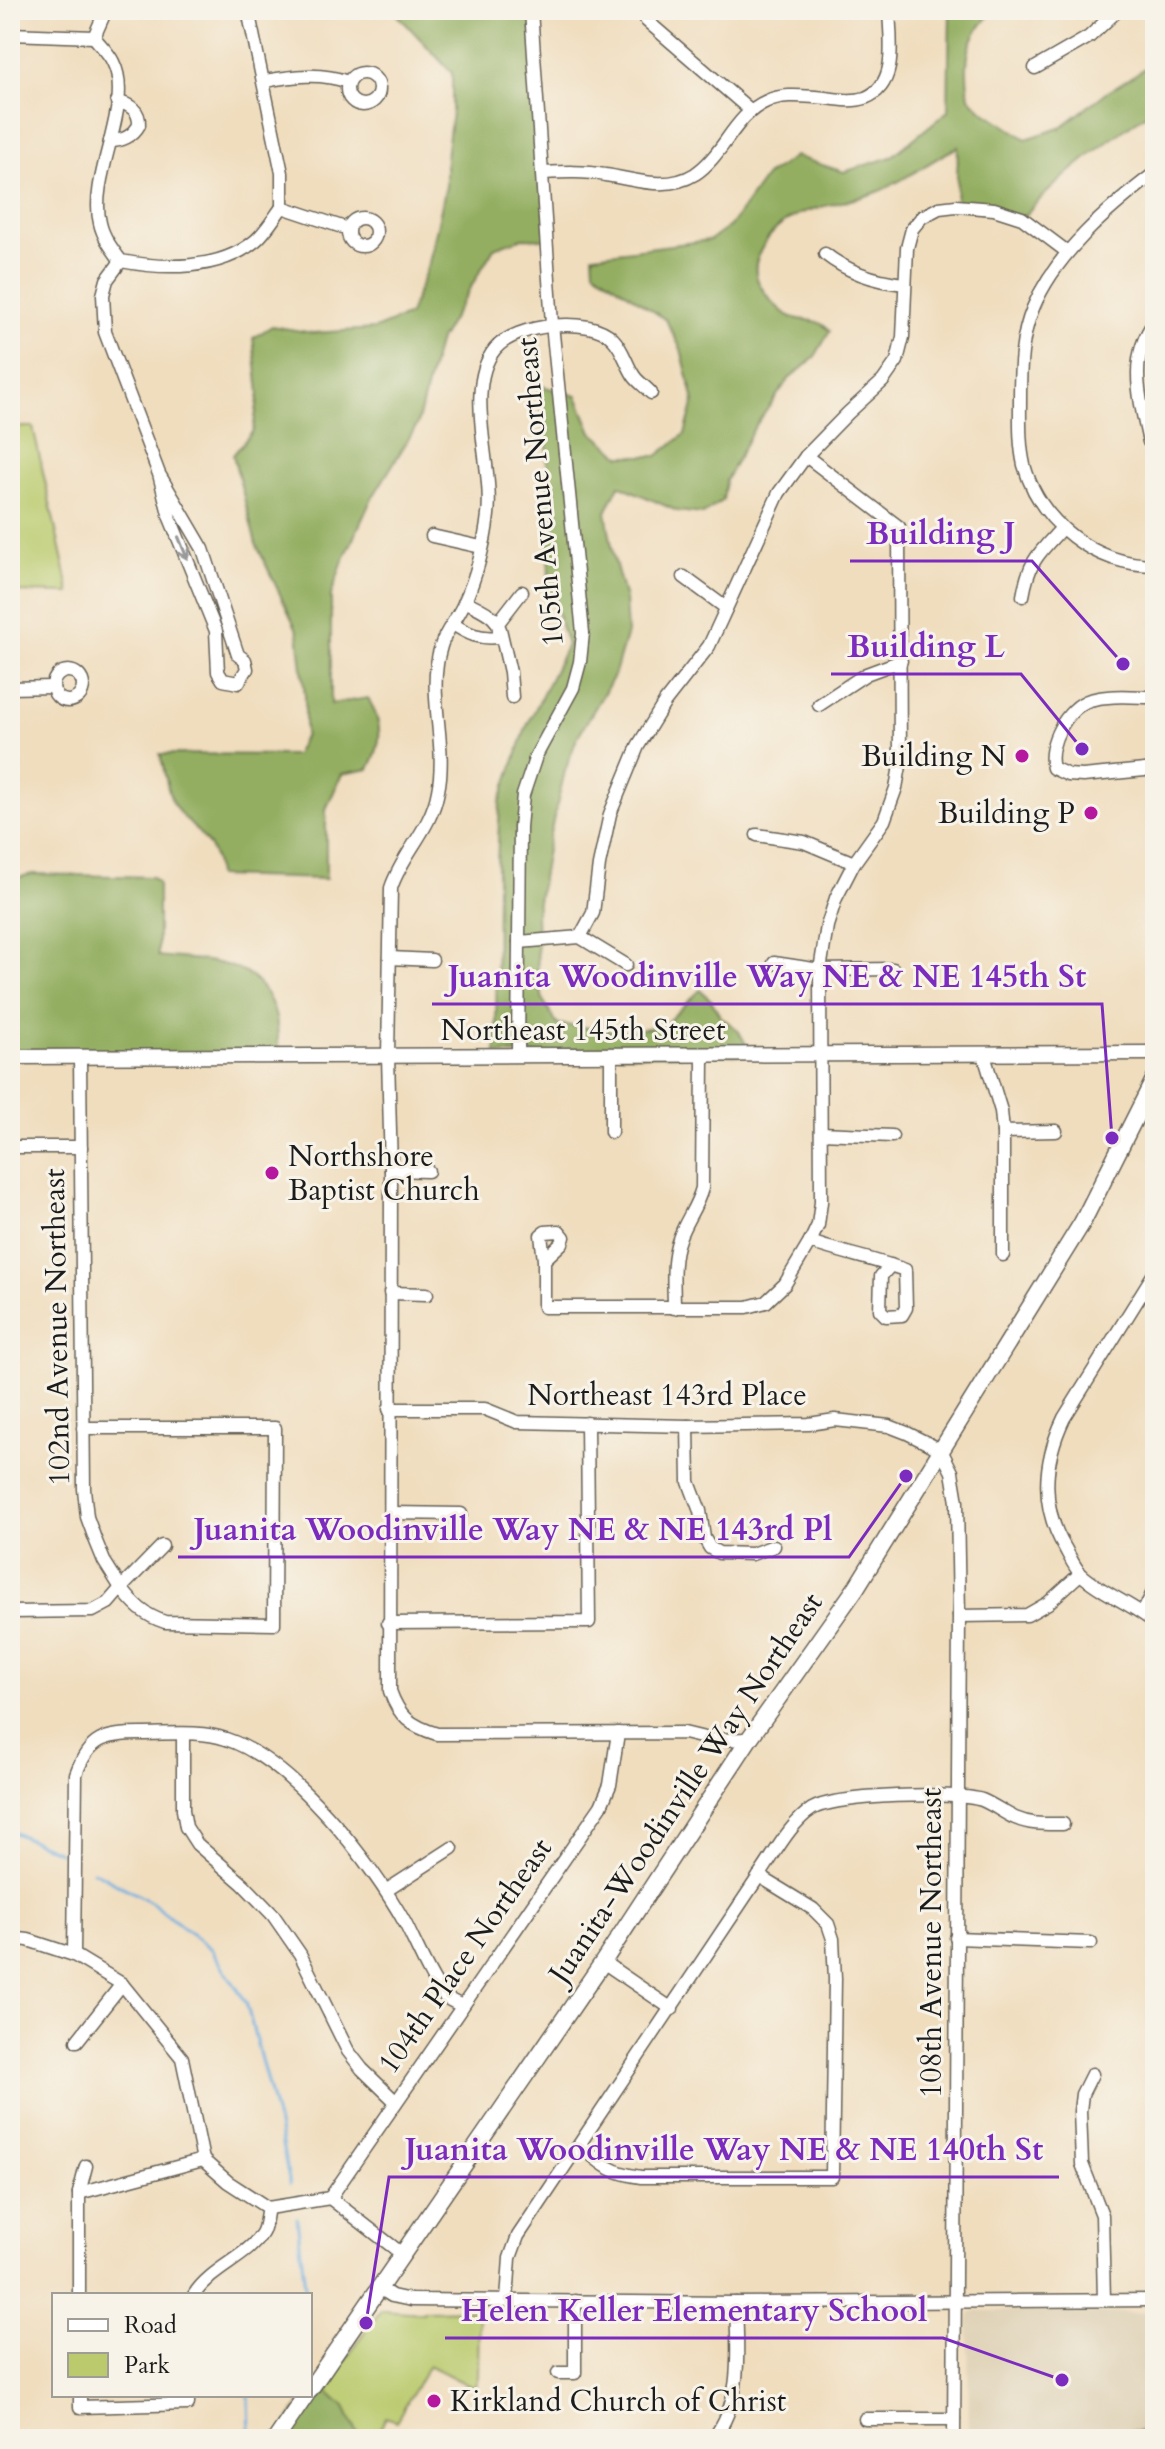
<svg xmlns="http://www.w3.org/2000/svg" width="1165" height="2449" font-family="Cardo,serif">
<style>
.built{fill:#dcceb1}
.green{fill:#baca6d;stroke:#6b7344;stroke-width:2}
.forest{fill:#93ae60;stroke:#58653e;stroke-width:2}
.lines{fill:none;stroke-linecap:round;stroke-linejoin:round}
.stream{stroke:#6aacde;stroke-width:3}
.minor-casing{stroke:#666055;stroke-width:15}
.tertiary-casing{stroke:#666055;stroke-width:17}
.secondary-casing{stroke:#666055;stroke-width:19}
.minor{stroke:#fff;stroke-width:12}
.tertiary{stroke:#fff;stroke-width:14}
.secondary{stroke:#fff;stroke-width:16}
.oneway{stroke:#999}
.poi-dot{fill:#b5179e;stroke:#f7f3e8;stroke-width:3}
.labels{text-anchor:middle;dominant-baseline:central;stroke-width:6;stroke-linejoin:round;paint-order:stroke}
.street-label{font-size:30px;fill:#1c1c1c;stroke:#f7f3e8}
.poi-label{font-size:30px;fill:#1c1c1c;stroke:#f7f3e8;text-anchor:end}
.leader{fill:none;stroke:#7b2cbf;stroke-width:3}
.callout-dot{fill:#7b2cbf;stroke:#f7f3e8;stroke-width:3}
.callout-label{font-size:32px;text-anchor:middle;font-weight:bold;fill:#7b2cbf;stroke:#f7f3e8;stroke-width:6;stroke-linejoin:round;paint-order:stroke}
</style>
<rect width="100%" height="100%" fill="#f7f3e8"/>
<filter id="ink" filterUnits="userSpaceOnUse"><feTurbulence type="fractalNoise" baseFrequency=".0125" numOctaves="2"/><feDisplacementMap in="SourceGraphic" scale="16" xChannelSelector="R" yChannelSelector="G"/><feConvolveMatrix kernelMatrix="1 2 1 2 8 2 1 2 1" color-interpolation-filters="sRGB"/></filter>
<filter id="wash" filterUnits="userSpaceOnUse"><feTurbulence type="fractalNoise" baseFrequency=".006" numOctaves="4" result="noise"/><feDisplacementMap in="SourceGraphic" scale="32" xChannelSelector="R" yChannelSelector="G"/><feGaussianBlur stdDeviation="1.8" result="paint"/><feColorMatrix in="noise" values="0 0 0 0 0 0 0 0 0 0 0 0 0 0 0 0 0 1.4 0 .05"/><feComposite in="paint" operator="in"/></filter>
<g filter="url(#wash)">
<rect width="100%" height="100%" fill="#f0ddbe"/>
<path class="built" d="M979,2311l176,2v126h-186l-1,-119 3,-7z"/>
<g class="green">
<path d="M10,427h23l37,166 -60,-1z"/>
<path d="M381,2310l42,3v-2l56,-1 -1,67 -4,11 -45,-23 -33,56 -10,-4 -8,16 10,6h-28l-15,-32 -20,-18z"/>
<path d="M1083,2431h72v8h-76z"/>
</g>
<g class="forest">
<path d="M393,10h145l-6,18 15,211 -25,-1 -28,10 -56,95 -21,82 -46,75 -28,61 -12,34v109l37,-6c15,26 15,44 1,71l-27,5 -16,35v70l-109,-3c-2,-39 -21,-41 -41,-68 -9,-13 -11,-38 -16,-54l135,1 10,-20v-39l-7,-64 -42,-88 -23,-89 20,-24 6,-38 -6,-55 19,-12 41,7 62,-4 34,-14 20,-52 17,-77v-29l6,-45v-39z"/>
<path d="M950,10h45c-29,26 -31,50 -26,87l13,13 44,29 34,-11 47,-36 48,-30v46c-48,33 -94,67 -133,110l-66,-12 2,-59c-27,13 -55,35 -81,45 -40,16 -90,11 -114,54 -6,10 -10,23 -5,35 6,13 20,30 34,36 18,7 22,-2 38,14l-16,27 -26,22 -34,48 -28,52 -3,20 -20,14 -26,-3 -58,-26 -13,27 8,46 11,41 2,34 -13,43 -37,62 -12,33 -16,67 -13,75 2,63 5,24 14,24 63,8 43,-6 37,-36 11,10 9,16 18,14 14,25 -256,-1 1,-191 3,-61 26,-74 41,-83 -18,-60 -2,-139 -9,-61 39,11 15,36 29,24h36l28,-22 9,-33 -13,-52 -15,-29 -72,-50 -1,-15 117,-15 20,-14 36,-50 29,-20 49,16 47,-15 57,-46z"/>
<path d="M33,874l119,3 6,6v73c50,6 104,1 118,62 2,12 2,26 3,38l-269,1v-178z"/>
<path d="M316,2381l29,26 15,32h-84z"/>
</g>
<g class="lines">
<g class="stream">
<path d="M10,1831l49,21"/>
<path d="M93,1871l58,31 60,47 35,53 32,123 12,59"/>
<path d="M297,2218l9,77"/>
<path d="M249,2395l1,43"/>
</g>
</g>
</g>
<g filter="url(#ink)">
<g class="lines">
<defs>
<g id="minor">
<path d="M106,10l-12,27c6,8 15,16 19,25 22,42 -25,115 -13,161 3,14 12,26 21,38 42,8 98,10 134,-20 10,-8 19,-23 27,-34"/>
<path d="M248,10l34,163v34"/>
<path d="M640,10l7,11 103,89"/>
<path d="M1147,10l8,8"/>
<path d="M10,34l84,3"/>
<path d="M1035,68l54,-31 29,-27"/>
<circle cx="363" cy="89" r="16"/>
<path d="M265,81c28,-5 55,-9 83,1"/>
<path d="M110,141c12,0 23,-5 29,-16 1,-14 -9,-21 -22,-23"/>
<path d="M544,173c20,-1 40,-2 61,2 30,4 61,17 90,-1 29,-19 39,-59 72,-73 15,-7 33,-5 49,-4 15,1 34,6 49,1 34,-13 25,-59 24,-88"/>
<path d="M1155,173c-46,35 -99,80 -122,135 -12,29 -13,59 -13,90 0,22 -1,45 4,67 16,58 71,100 131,100"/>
<path d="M282,207l66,22"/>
<circle cx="362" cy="232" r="14"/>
<path d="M825,254c24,19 50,27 80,30"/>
<path d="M121,261l-14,19 -4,15 2,37 54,142 11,44 46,113 2,41 5,8 15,3 9,-14 -2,-9 -7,-5 -35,-106 -44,-75"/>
<path d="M651,393c-5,-6 -13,-11 -17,-17 -8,-12 -11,-27 -21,-37 -22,-24 -98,-15 -118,10 -32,39 -1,118 -7,166 -3,28 -12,63 -24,88 -6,15 -19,28 -23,43 -15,48 7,96 -3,145 -7,39 -35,61 -47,97l-3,168 3,114 -1,521c9,26 21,35 47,43l247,-1 29,7 36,-1"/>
<path d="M1149,442c-9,-42 -22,-84 6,-121"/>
<path d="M432,536l49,11"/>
<path d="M684,577l42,31"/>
<path d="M1023,596c6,-35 15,-42 38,-67"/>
<path d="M498,623l24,-31"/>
<path d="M453,624c15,10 26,15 45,13 7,-20 -19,-28 -33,-36"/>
<path d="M500,629l10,43 2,25"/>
<circle cx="68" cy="686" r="15"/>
<path d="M10,688l42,-1"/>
<path d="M1155,697c-20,0 -45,-3 -65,3 -23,7 -44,45 -37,68l15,7 15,1 72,-7"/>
<path d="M819,705l47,-31 35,-13"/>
<path d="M757,835l47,7 50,21"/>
<path d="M580,937l13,-24 6,-48 11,-51 28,-68 27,-44 44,-56 70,-153 27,-37 42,-43 35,-32 14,-20 6,-24 4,-89 5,-19 10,-12 17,-9 17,-2 38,3 28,9 44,33"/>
<path d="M519,942l61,-5 46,28"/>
<path d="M390,958l42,2"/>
<path d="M774,963l46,7 73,-1"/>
<path d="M518,1054l2,-227 3,-32 13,-39 37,-68 7,-26 3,-29 -31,-309 -21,-314"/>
<path d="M984,1055l17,56 2,21v123"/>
<path d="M611,1056v76"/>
<path d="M80,1057l4,432 3,28 8,22 9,22 17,27 41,-42"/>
<path d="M1003,1132l53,-1"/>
<path d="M821,1133l71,3"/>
<path d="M10,1147h71"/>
<path d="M391,1170l37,1"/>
<path d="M810,1242c32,11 64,17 95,28l1,38 -4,7 -16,1 -6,-6 1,-34 10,-11"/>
<path d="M544,1260l-3,-25 4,-3 14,-1 5,6 -2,6 -18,17v47h203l19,-5 19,-18 25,-42 8,-17 3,-23 -1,-232 7,-44 9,-28 18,-35 30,-42 12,-33 4,-22 -1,-239 -93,-71"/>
<path d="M1155,1272l-91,146c-21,44 -24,88 1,130 5,9 10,21 17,27 21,19 51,29 73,48"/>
<path d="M390,1293l37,1"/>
<path d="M674,1308c0,-22 -3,-48 5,-69 6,-18 18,-32 23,-51l1,-132"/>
<path d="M389,1409h96l32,13 171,4 121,-2 26,-4 54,6 18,7 34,17 11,22 5,30 2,114 -5,823"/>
<path d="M688,1426l1,56 11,29 4,27 6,10 9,5 33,1 22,-8"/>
<path d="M390,1513l71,1"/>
<path d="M10,1612l83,-1 15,-8 13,-15c13,17 23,27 44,34l109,2 1,-196h-192"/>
<path d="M1143,1613l12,-25"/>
<path d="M959,1616l68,-1 21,-12 32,-29"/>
<path d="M388,1623l201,-1 -2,-199"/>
<path d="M183,1734v76l3,17 11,17 46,40 30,31 27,39 48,97 14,18 34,33"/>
<path d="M387,1890l65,-42"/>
<path d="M10,1938l18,2 46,15 48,29 60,74 21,102"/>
<path d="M956,1938l135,5"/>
<path d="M74,1955l2,-181c13,-36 29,-40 65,-40 28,0 59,-4 85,5 67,22 146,124 179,184 9,17 29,65 41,74 4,4 11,6 16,9"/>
<path d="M603,1962l69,47"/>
<path d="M77,2041l45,-57"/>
<path d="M1092,2074l-10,20 -2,17 2,53 20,51 2,85"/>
<path d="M580,2145c22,20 31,28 61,32h191l3,-198 -2,-40 -5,-15 -15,-15 -54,-33"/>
<path d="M79,2193l124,-33 25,22 40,26 62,-10 72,56"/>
<path d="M330,2198l271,-392 9,-21 8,-52"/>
<path d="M379,2288l13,8 19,4 325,3 419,-3"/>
<path d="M79,2295v-102l7,-27"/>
<path d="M194,2295c18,-28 53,-37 68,-62 4,-7 4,-18 6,-25"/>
<path d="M507,2300l3,-42 8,-22 241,-360c15,-21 31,-53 53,-67 22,-14 146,-18 170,-9 12,5 22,13 33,18 16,7 31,6 48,6"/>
<path d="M558,2373h17v-72"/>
<path d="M80,2395v12l108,-3v-9"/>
<path d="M865,2419h89"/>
<path d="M713,2439c31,-40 24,-89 23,-136"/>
</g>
<path id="tertiary" d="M10,1057l1145,-4"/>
<g id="secondary">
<path d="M310,2389l293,-427 146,-223 107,-151 226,-365 73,-145"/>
<path d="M276,2439l30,-44"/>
</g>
</defs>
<use href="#minor" class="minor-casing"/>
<use href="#tertiary" class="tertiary-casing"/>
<use href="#secondary" class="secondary-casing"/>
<use href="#minor" class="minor"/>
<use href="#tertiary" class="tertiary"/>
<use href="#secondary" class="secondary"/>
</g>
<defs><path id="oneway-shaft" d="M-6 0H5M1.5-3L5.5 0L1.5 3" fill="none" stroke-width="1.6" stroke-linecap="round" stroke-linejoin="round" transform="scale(2)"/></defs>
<use class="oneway" href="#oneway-shaft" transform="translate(183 548) rotate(68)"/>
</g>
<g class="poi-dot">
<circle cx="1022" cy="756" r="8"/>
<circle cx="1091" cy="813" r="8"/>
<circle cx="272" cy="1173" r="8"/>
<circle cx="434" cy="2401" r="8"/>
</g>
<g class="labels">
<g class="street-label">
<text transform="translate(540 492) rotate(-95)">105th Avenue Northeast</text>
<text x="583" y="1030">Northeast 145th Street</text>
<text transform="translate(57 1327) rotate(-91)">102nd Avenue Northeast</text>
<text x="667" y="1395">Northeast 143rd Place</text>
<text transform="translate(686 1788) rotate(-56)">Juanita-Woodinville Way Northeast</text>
<text transform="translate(931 1943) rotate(-90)">108th Avenue Northeast</text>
<text transform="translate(465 1956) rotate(-55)">104th Place Northeast</text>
</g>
<g class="poi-label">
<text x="1006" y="756">Building N</text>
<text x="1075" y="813">Building P</text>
<text x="288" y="1156" text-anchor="start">Northshore<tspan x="288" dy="34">Baptist Church</tspan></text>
<text x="450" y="2401" text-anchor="start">Kirkland Church of Christ</text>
</g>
</g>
<path class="leader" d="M1123 664L1032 561H850M1082 749L1021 674H831M1112 1138L1102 1004H432M906 1476L849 1557H178M366 2323L389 2177H1059M1062 2380L943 2338H445"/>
<g class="callout-dot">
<circle cx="1123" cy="664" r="8"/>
<circle cx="1082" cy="749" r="8"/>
<circle cx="1112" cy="1138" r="8"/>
<circle cx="906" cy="1476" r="8"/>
<circle cx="366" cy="2323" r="8"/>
<circle cx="1062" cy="2380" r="8"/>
</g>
<g class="callout-label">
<text x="941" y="544">Building J</text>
<text x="926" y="657">Building L</text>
<text x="767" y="987">Juanita Woodinville Way NE &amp; NE 145th St</text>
<text x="513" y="1540">Juanita Woodinville Way NE &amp; NE 143rd Pl</text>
<text x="724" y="2160">Juanita Woodinville Way NE &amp; NE 140th St</text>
<text x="694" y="2321">Helen Keller Elementary School</text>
</g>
<rect width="1165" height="2449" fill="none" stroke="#f7f3e8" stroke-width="40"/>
<rect x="52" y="2293" width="260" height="104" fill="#f7f3e8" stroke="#9f9d96" stroke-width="2"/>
<rect x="68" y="2319" width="40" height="12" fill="#ffffff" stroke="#9f9d96" stroke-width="2"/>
<text x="124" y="2333" font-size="24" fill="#1c1c1c">Road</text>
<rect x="68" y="2353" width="40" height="24" fill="#baca6d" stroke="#9f9d96" stroke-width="2"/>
<text x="124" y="2373" font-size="24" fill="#1c1c1c">Park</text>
</svg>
